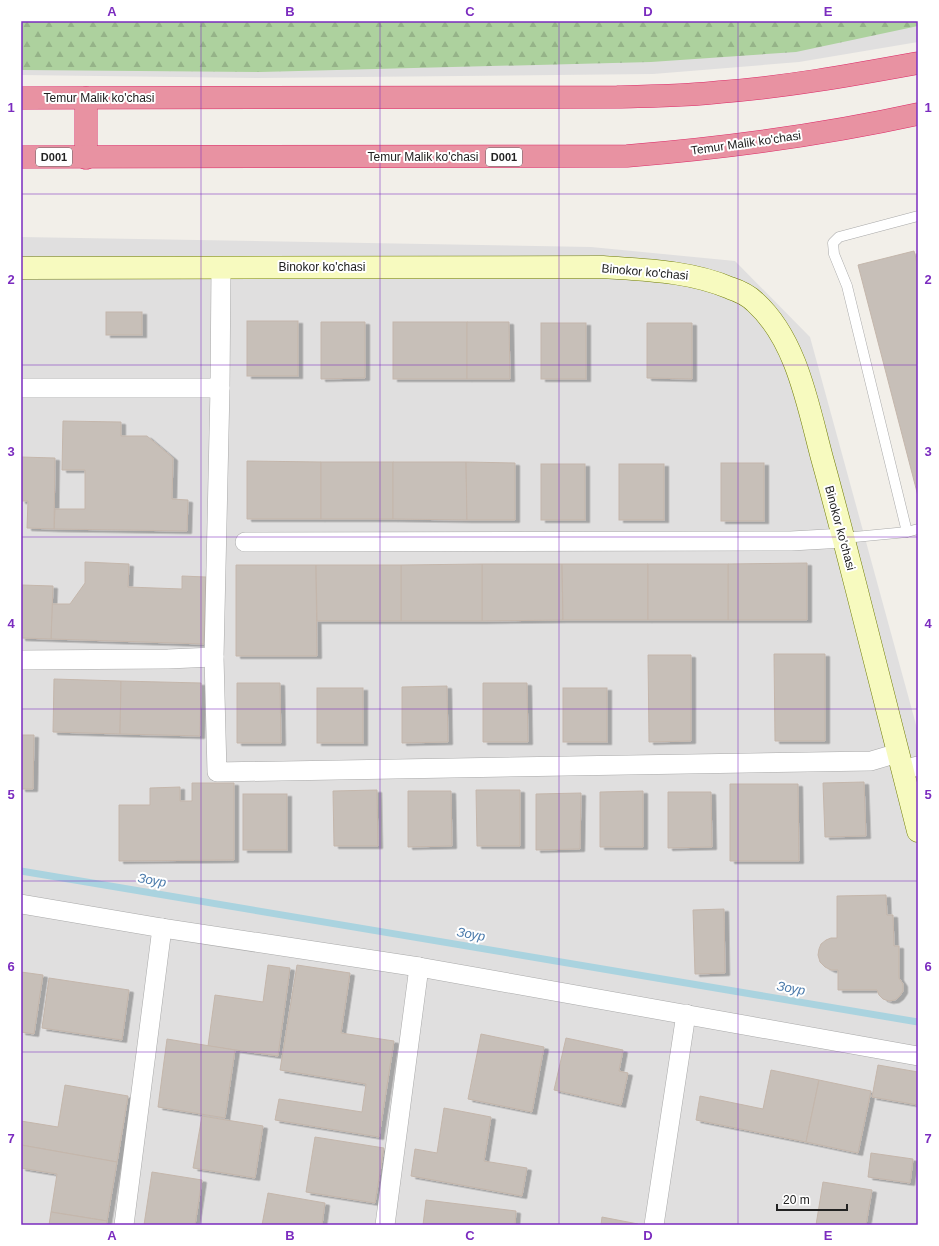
<svg xmlns="http://www.w3.org/2000/svg" width="939" height="1246" font-family="Arial,sans-serif">
<style>
.residential{fill:#e0dfdf}
.forest{fill:url(#forest-firs)}
.lines{fill:none;stroke-linecap:round;stroke-linejoin:round}
.stream{stroke:#aad3df;stroke-width:7}
.building{fill:#c7bfb8;stroke:#c4b6ab;filter:url(#shadow)}
.lane-casing{stroke:#a9a9a9;stroke-width:11}
.street-casing{stroke:#a9a9a9;stroke-width:20}
.secondary-casing{stroke:#707d05;stroke-width:23}
.highway-casing{stroke:#dc2a67;stroke-width:23}
.lane{stroke:#fff;stroke-width:10}
.street{stroke:#fff;stroke-width:19}
.secondary{stroke:#f7fabf;stroke-width:22}
.highway{stroke:#e892a2;stroke-width:22}
.grid{fill:none;stroke:#7b2cbf;stroke-width:1;stroke-opacity:0.55}
.labels{text-anchor:middle;dominant-baseline:central;stroke-width:4;stroke-linejoin:round;paint-order:stroke}
.shield{fill:#fff;stroke:#646464;stroke-width:1}
.shield-label{font-size:11px;font-weight:bold;fill:#222}
.street-label{font-size:12px;fill:#222;stroke:#fff}
.water-label{font-size:13px;font-style:italic;fill:#4a7aab;stroke:#fff}
.neatline{fill:none;stroke:#7b2cbf;stroke-width:1.5}
.grid-label{font-size:13px;text-anchor:middle;font-weight:bold;fill:#7b2cbf}
</style>
<defs>
<pattern id="forest-firs" width="22" height="20" patternUnits="userSpaceOnUse"><rect width="22" height="20" fill="#add19e"/><path d="M5 1l3.5 6h-7zM16 11l3.5 6h-7z" fill="#95b388"/></pattern>
<filter id="shadow"><feDropShadow dx="4.5" dy="2.5" stdDeviation="0" flood-color="#0004"/></filter>
</defs>
<rect width="100%" height="100%" fill="#f2efe9"/>
<g class="residential">
<path d="M21,21h897v21l-119,20 -146,12 -395,4 -237,-3z"/>
<path d="M21,237l570,10 144,14 75,76 108,395v493h-897z"/>
</g>
<path class="forest" d="M21,21h897v5l-122,26 -145,10 -391,10 -239,-2z"/>
<g class="lines">
<path class="stream" d="M21,871l897,151"/>
</g>
<g class="building">
<path d="M914,251l4,16v229l-60,-231z"/>
<rect x="106" y="312" width="36" height="23"/>
<rect x="247" y="321" width="51" height="55"/>
<path d="M321,322h44v56l-44,1z"/>
<rect x="393" y="322" width="74" height="57"/>
<path d="M467,322h42l1,57h-43z"/>
<rect x="541" y="323" width="45" height="56"/>
<path d="M647,323h45v56l-45,-1z"/>
<path d="M63,421l58,1v14h26l26,22 -1,41 16,1 -1,31 -133,-2 1,-20h30v-39h-23z"/>
<path d="M21,457l34,1 -1,71 -27,-1 1,-27h-7z"/>
<path d="M247,461l74,1v57h-74z"/>
<rect x="321" y="462" width="72" height="57"/>
<path d="M393,462h73l1,58 -74,-1z"/>
<path d="M466,462l49,1v57h-48z"/>
<rect x="721" y="463" width="43" height="58"/>
<rect x="541" y="464" width="44" height="56"/>
<rect x="619" y="464" width="45" height="56"/>
<path d="M85,562l44,2 -1,23 54,2v-13l24,1 -2,67 -153,-5 1,-35h18l15,-21z"/>
<path d="M807,563v57h-79v-56z"/>
<path d="M482,564h80l1,56 -81,1z"/>
<path d="M482,564v57h-81v-56z"/>
<path d="M562,564h86v56h-85z"/>
<rect x="648" y="564" width="80" height="56"/>
<path d="M236,565h80l1,91h-81z"/>
<path d="M316,565h85v56h-84z"/>
<path d="M22,585l31,1 -2,53 -30,-1v-45h1z"/>
<path d="M774,654h51v87h-50z"/>
<path d="M648,655h43v86l-42,1z"/>
<path d="M54,679l67,2 -1,53 -67,-2z"/>
<path d="M121,681l80,2 -1,53 -80,-2z"/>
<path d="M237,683h43l1,60h-44z"/>
<path d="M483,683h44l1,59h-45z"/>
<path d="M447,686l1,56 -46,1v-56z"/>
<rect x="317" y="688" width="46" height="55"/>
<rect x="563" y="688" width="44" height="54"/>
<path d="M21,735h13l-1,54h-12z"/>
<path d="M864,782l2,54 -41,1 -2,-54z"/>
<path d="M192,783h42v77l-115,1v-56h31v-17l30,-1v14h12z"/>
<path d="M730,784h68l1,77h-69z"/>
<path d="M377,790l1,56h-44l-1,-55z"/>
<path d="M476,790h44v56h-43z"/>
<path d="M408,791h43l1,55 -44,1z"/>
<path d="M643,791v56h-43v-55z"/>
<path d="M668,792h43l1,55 -44,1z"/>
<path d="M581,793l-1,56 -44,1v-56z"/>
<rect x="243" y="794" width="44" height="56"/>
<path d="M886,895l1,20h6l1,31h5v32l4,6v7l-4,6 -4,3 -6,1 -6,-2 -4,-4 -2,-5h-39v-20h-7l-6,-3 -5,-5 -2,-7 1,-6 2,-5 5,-4 5,-2h6v-42z"/>
<path d="M724,909l1,64 -30,1 -2,-64z"/>
<path d="M268,965l22,3 -12,88 -70,-10 7,-51 48,7z"/>
<path d="M297,965l53,8 -9,60 53,8 -15,96 -104,-17 4,-21 83,13 4,-28 -86,-14z"/>
<path d="M21,972l22,3 -9,59 -13,-2z"/>
<path d="M49,978l80,12 -7,50 -80,-12z"/>
<path d="M481,1034l63,13 -12,65 -64,-13z"/>
<path d="M566,1038l57,12 -4,21 9,2 -7,32 -67,-15z"/>
<path d="M167,1039l68,11 -10,68 -67,-11z"/>
<path d="M878,1065l40,7v33l-46,-8z"/>
<path d="M771,1070l48,10 -13,62 -110,-22 4,-24 63,13z"/>
<path d="M819,1080l52,11 -13,62 -52,-11z"/>
<path d="M65,1085l63,11 -11,66 -96,-17v-24l37,6z"/>
<path d="M444,1108l47,9 -7,44 43,7 -5,28 -111,-20 4,-27 22,4z"/>
<path d="M202,1116l61,10 -8,52 -62,-10z"/>
<path d="M315,1137l69,11 -9,55 -69,-11z"/>
<path d="M21,1145l96,17 -10,59 -56,-9 6,-38 -36,-6z"/>
<path d="M871,1153l42,6 -3,24 -42,-6z"/>
<path d="M152,1172l50,8 -7,45h-51z"/>
<path d="M823,1182l49,8 -6,35h-50z"/>
<path d="M268,1193l57,10 -3,22h-60z"/>
<path d="M426,1200l90,11 -1,14h-92z"/>
<path d="M51,1212l56,9 -1,4h-57z"/>
<path d="M602,1217l36,7v1h-37z"/>
</g>
<g class="lines">
<defs>
<g id="lane">
<path d="M907,532l-60,-246 -13,-32 -1,-11 6,-6 79,-21"/>
<path d="M844,538l63,-6 11,-3"/>
</g>
<g id="street">
<path d="M221,267l-1,121 -6,269 3,115 654,-11 27,-8"/>
<path d="M21,388h199"/>
<path d="M245,542l546,-1 53,-3"/>
<path d="M21,660l147,-1 46,-2"/>
<path d="M902,770l16,-4"/>
<path d="M21,904l141,24 257,39 499,89"/>
<path d="M124,1225l38,-297"/>
<path d="M385,1225l34,-258"/>
<path d="M654,1225l32,-211"/>
</g>
<path id="secondary" d="M21,268l582,-1c43,3 87,4 127,21 9,3 19,8 25,14 42,38 53,104 67,156 12,43 23,86 34,129 20,81 41,162 62,244"/>
<g id="highway">
<path d="M21,98l596,-1c34,-1 69,-1 103,-5 67,-5 132,-17 198,-29"/>
<path d="M86,98v60"/>
<path d="M21,157l606,-1c98,-8 195,-21 291,-42"/>
</g>
</defs>
<use href="#lane" class="lane-casing"/>
<use href="#street" class="street-casing"/>
<use href="#secondary" class="secondary-casing"/>
<use href="#highway" class="highway-casing"/>
<use href="#lane" class="lane"/>
<use href="#street" class="street"/>
<use href="#secondary" class="secondary"/>
<use href="#highway" class="highway"/>
</g>
<path class="grid" d="M201,21v1204M380,21v1204M559,21v1204M738,21v1204M21,194h897M21,365h897M21,537h897M21,709h897M21,881h897M21,1052h897"/>
<g class="labels">
<g class="shield">
<rect x="36" y="148" width="36" height="18" rx="3"/>
<rect x="486" y="148" width="36" height="18" rx="3"/>
</g>
<g class="shield-label">
<text x="54" y="157">D001</text>
<text x="504" y="157">D001</text>
</g>
<g class="street-label">
<text x="99" y="98">Temur Malik ko'chasi</text>
<text transform="translate(746 143) rotate(-8)">Temur Malik ko'chasi</text>
<text x="423" y="157">Temur Malik ko'chasi</text>
<text x="322" y="267">Binokor ko'chasi</text>
<text transform="translate(645 272) rotate(5)">Binokor ko'chasi</text>
<text transform="translate(840 528) rotate(75)">Binokor ko'chasi</text>
</g>
<g class="water-label">
<text transform="translate(152 880) rotate(10)">Зоур</text>
<text transform="translate(471 934) rotate(10)">Зоур</text>
<text transform="translate(791 988) rotate(10)">Зоур</text>
</g>
</g>
<rect width="939" height="1246" fill="none" stroke="#ffffff" stroke-width="44"/>
<path d="M777 1204v6h70v-6" fill="none" stroke="#222222" stroke-width="2"/>
<text x="783" y="1204" font-size="12" fill="#222222" stroke="#ffffff" stroke-width="3" paint-order="stroke">20 m</text>
<rect x="22" y="22" width="895" height="1202" class="neatline"/>
<g class="grid-label">
<text x="112" y="16">A</text>
<text x="290" y="16">B</text>
<text x="470" y="16">C</text>
<text x="648" y="16">D</text>
<text x="828" y="16">E</text>
<text x="11" y="112">1</text>
<text x="928" y="112">1</text>
<text x="11" y="284">2</text>
<text x="928" y="284">2</text>
<text x="11" y="456">3</text>
<text x="928" y="456">3</text>
<text x="11" y="628">4</text>
<text x="928" y="628">4</text>
<text x="11" y="799">5</text>
<text x="928" y="799">5</text>
<text x="11" y="971">6</text>
<text x="928" y="971">6</text>
<text x="11" y="1143">7</text>
<text x="928" y="1143">7</text>
<text x="112" y="1240">A</text>
<text x="290" y="1240">B</text>
<text x="470" y="1240">C</text>
<text x="648" y="1240">D</text>
<text x="828" y="1240">E</text>
</g>
</svg>
